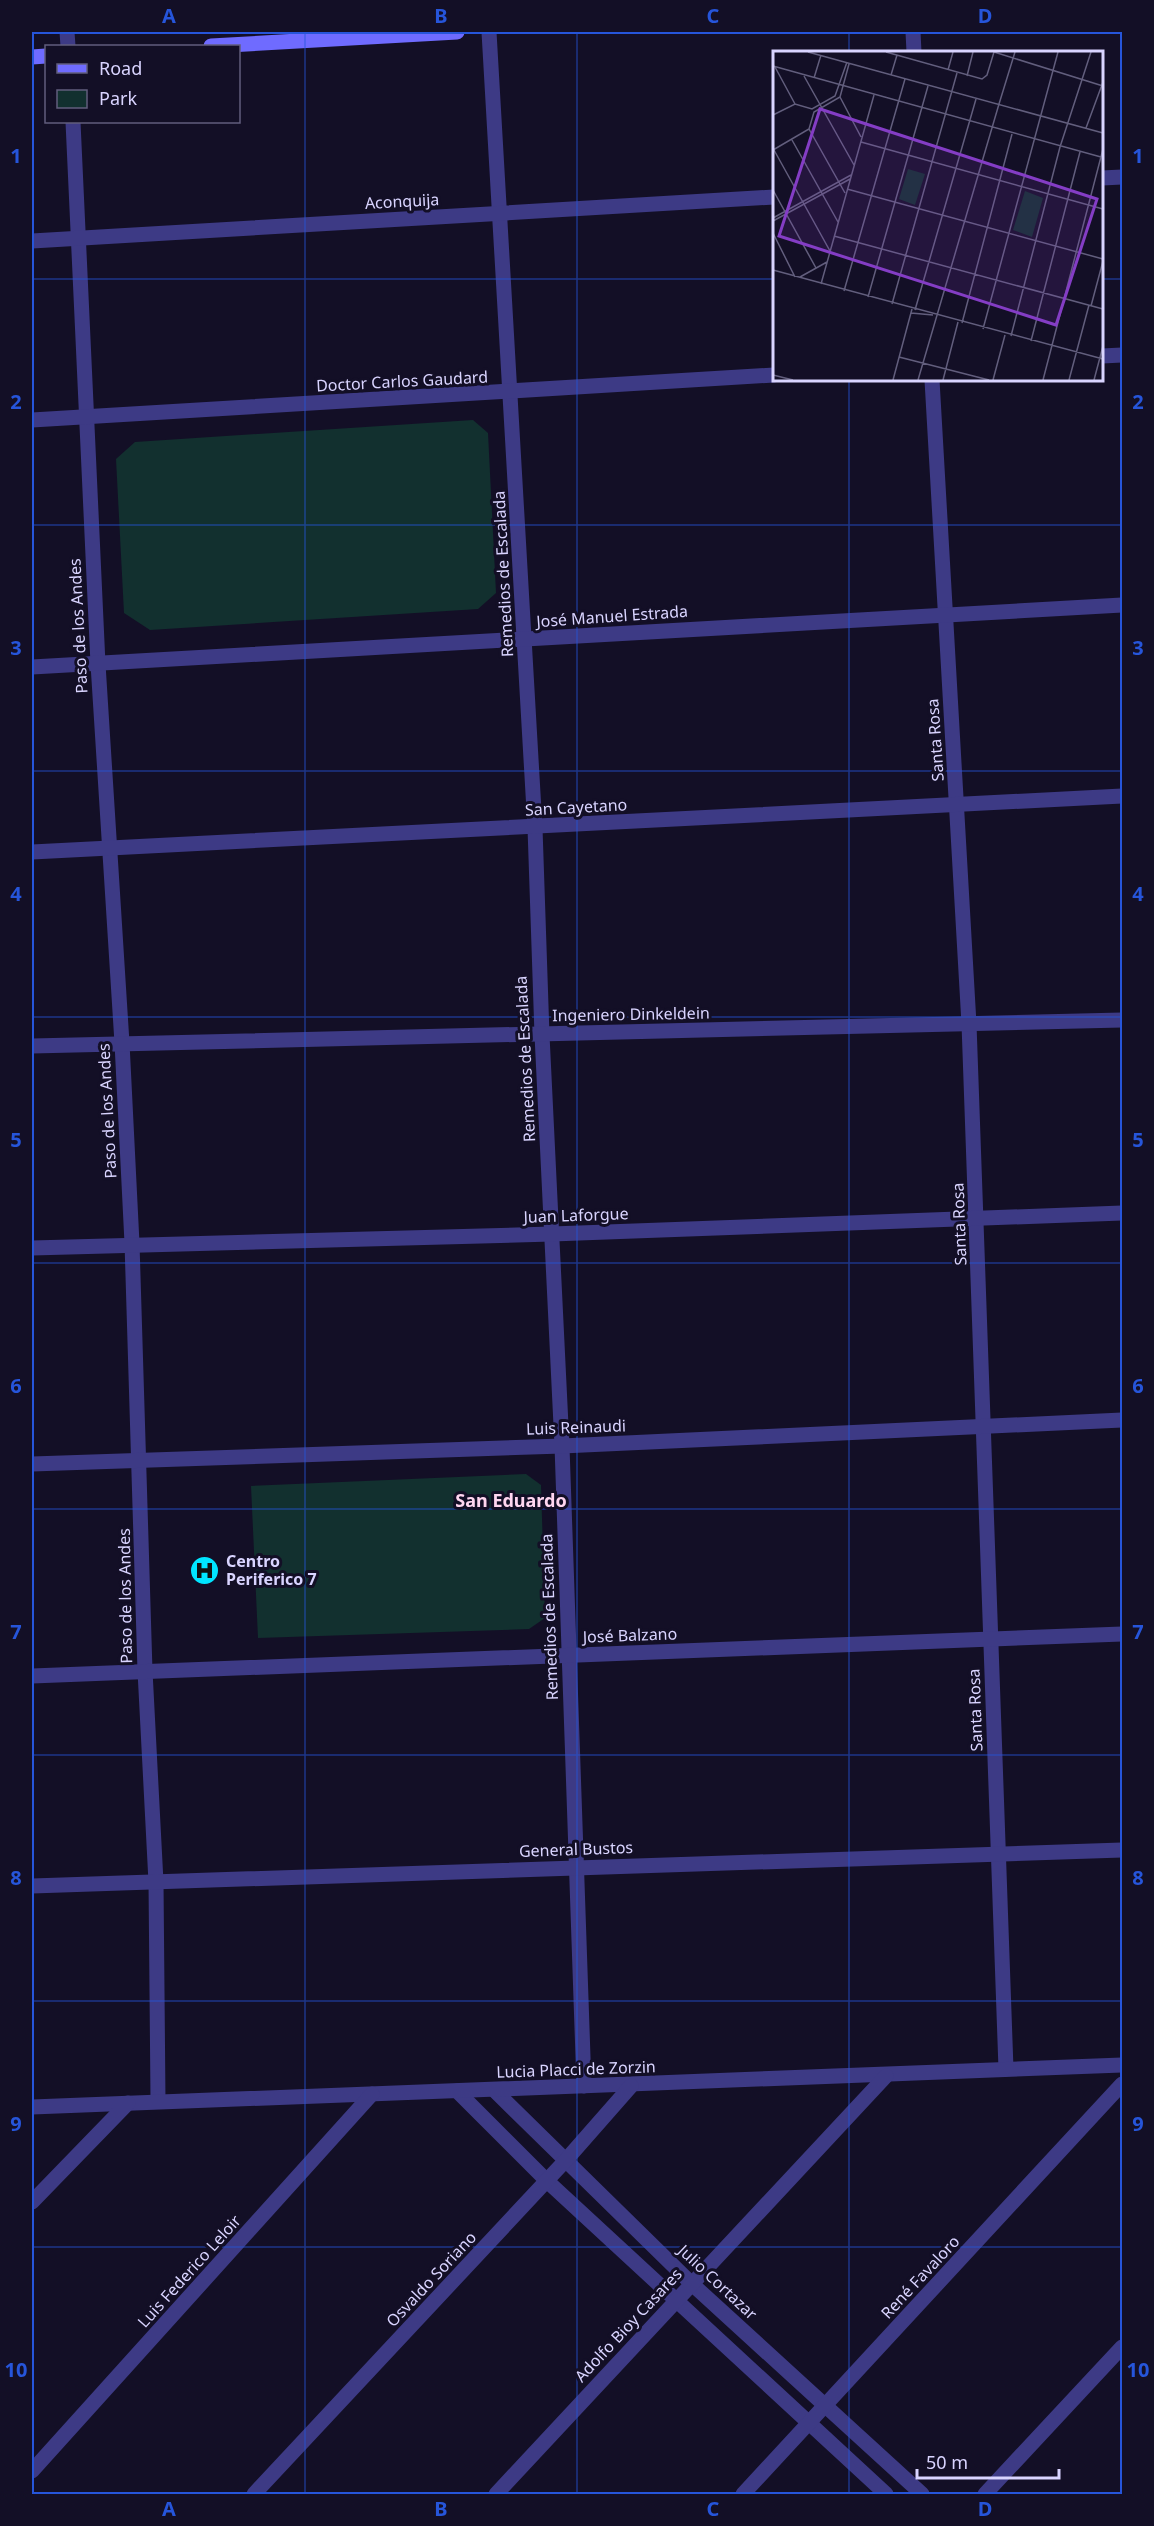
<svg xmlns="http://www.w3.org/2000/svg" width="1154" height="2526" font-family="'Noto Sans',sans-serif">
<style>
.green{fill:#12302f}
.lines{fill:none;stroke-linecap:round;stroke-linejoin:round}
.minor{stroke:#3d3a85;stroke-width:15}
.secondary{stroke:#6f6bff;stroke-width:15}
.grid{fill:none;stroke:#2655da;stroke-width:1.5;stroke-opacity:0.55}
.labels{text-anchor:middle;dominant-baseline:central;stroke-width:6;stroke-linejoin:round;paint-order:stroke}
.street-label{font-size:16px;fill:#d9d4ff;stroke:#130f26}
.poi-label{font-size:16px;font-weight:bold;fill:#d9d4ff;stroke:#130f26;text-anchor:start}
.neighbourhood-label{font-size:18px;font-weight:bold;fill:#ffd6f0;stroke:#130f26}
.inset-road{fill:none;stroke:#625e7d;stroke-width:1.5}
.view{fill:#843dc5;fill-opacity:0.15;stroke:#843dc5;stroke-width:3}
.inset-edge{fill:none;stroke:#d9d4ff;stroke-width:3}
.neatline{fill:none;stroke:#2655da;stroke-width:2}
.grid-label{font-size:20px;text-anchor:middle;font-weight:bold;fill:#2655da}
</style>
<rect width="100%" height="100%" fill="#130f26"/>
<g class="green">
<path d="M473,420l15,13 8,160 -18,16 -328,21 -26,-17 -8,-154 19,-17z"/>
<path d="M526,1474l15,11 4,133 -16,11 -271,9 -7,-152z"/>
</g>
<g class="lines">
<g class="minor">
<path d="M67,32l1,14"/>
<path d="M489,32l46,796 7,207 20,411 22,640"/>
<path d="M913,32l1,20"/>
<path d="M73,122l25,542 24,379 10,200 13,428 11,211 2,218"/>
<path d="M1102,178l20,-1"/>
<path d="M32,241l742,-44"/>
<path d="M1102,356l20,-1"/>
<path d="M932,380l37,644 37,1045"/>
<path d="M32,420l742,-45"/>
<path d="M32,667l1090,-62"/>
<path d="M32,852l1090,-56"/>
<path d="M32,1046l1090,-26"/>
<path d="M32,1248l520,-14 570,-21"/>
<path d="M32,1464l530,-18 560,-26"/>
<path d="M32,1676l1090,-42"/>
<path d="M32,1886l1090,-36"/>
<path d="M494,2090l198,194 230,210"/>
<path d="M457,2091l90,90 339,313"/>
<path d="M32,2107l1090,-42"/>
<path d="M32,2202l96,-99"/>
<path d="M32,2471l340,-377"/>
<path d="M254,2494l312,-334 65,-74"/>
<path d="M496,2494l390,-418"/>
<path d="M743,2494l379,-410"/>
<path d="M985,2494l137,-147"/>
</g>
<g class="secondary">
<path d="M211,46l246,-14"/>
<path d="M32,57l14,-1"/>
</g>
</g>
<path class="grid" d="M305,32v2462M577,32v2462M849,32v20M32,279h742M1102,279h20M849,380v2114M32,525h1090M32,771h1090M32,1017h1090M32,1263h1090M32,1509h1090M32,1755h1090M32,2001h1090M32,2247h1090"/>
<defs>
<symbol id="hospital-disc" viewBox="-11 -11 22 22"><circle r="9.5" fill="#00e5ff" stroke="#130f26"/><path d="M-5-5h3v3.5h4V-5h3V5h-3V1.5h-4V5h-3Z" fill="#111"/></symbol>
</defs>
<g fill-rule="evenodd">
<use href="#hospital-disc" x="188" y="1554" width="33" height="33"/>
</g>
<g class="labels">
<g class="street-label">
<text transform="translate(402 201) rotate(-3)">Aconquija</text>
<text transform="translate(402 381) rotate(-3)">Doctor Carlos Gaudard</text>
<text transform="translate(503 574) rotate(-93)">Remedios de Escalada</text>
<text transform="translate(612 616) rotate(-4)">José Manuel Estrada</text>
<text transform="translate(78 626) rotate(-93)">Paso de los Andes</text>
<text transform="translate(935 740) rotate(-94)">Santa Rosa</text>
<text transform="translate(576 807) rotate(-3)">San Cayetano</text>
<text transform="translate(631 1014) rotate(-1)">Ingeniero Dinkeldein</text>
<text transform="translate(525 1059) rotate(-93)">Remedios de Escalada</text>
<text transform="translate(107 1111) rotate(-93)">Paso de los Andes</text>
<text transform="translate(576 1215) rotate(-2)">Juan Laforgue</text>
<text transform="translate(959 1224) rotate(-92)">Santa Rosa</text>
<text transform="translate(576 1427) rotate(-2)">Luis Reinaudi</text>
<text transform="translate(125 1596) rotate(-91)">Paso de los Andes</text>
<text transform="translate(549 1617) rotate(-92)">Remedios de Escalada</text>
<text transform="translate(630 1635) rotate(-2)">José Balzano</text>
<text transform="translate(975 1710) rotate(-92)">Santa Rosa</text>
<text transform="translate(576 1849) rotate(-2)">General Bustos</text>
<text transform="translate(576 2069) rotate(-2)">Lucia Placci de Zorzin</text>
<text transform="translate(189 2271) rotate(-48)">Luis Federico Leloir</text>
<text transform="translate(920 2277) rotate(-47)">René Favaloro</text>
<text transform="translate(431 2279) rotate(-47)">Osvaldo Soriano</text>
<text transform="translate(718 2282) rotate(43)">Julio Cortazar</text>
<text transform="translate(628 2325) rotate(-47)">Adolfo Bioy Casares</text>
</g>
<g class="poi-label">
<text x="226" y="1561">Centro<tspan x="226" dy="18">Periferico 7</tspan></text>
</g>
<g class="neighbourhood-label">
<text x="511" y="1500">San Eduardo</text>
</g>
</g>
<g transform="translate(773 51)">
<rect width="330" height="330" fill="#130f26"/>
<path d="M135,118l17,5 -10,31 -16,-6zM252,140l18,7 -11,39 -19,-7z" fill="#12302f"/>
<path class="inset-road" d="M35,1l295,81M113,1l96,27 5,-4 7,-23M221,1l109,34M0,15l328,91M2,16l20,37M175,19l5,-18M118,24l6,-20M31,25l50,89M194,25l6,-24M41,27l7,-23M67,46l21,40M226,53l16,-52M0,64l22,-11 17,5 23,-13 12,-34M313,77l17,-46M36,78l36,64M19,89l46,82M88,91l242,67M0,99l36,-21 5,-17 26,-15 9,-33M1,99l56,101M74,138l256,70M0,139l43,78M0,167l78,-43M0,170l77,-42M0,182l22,44M61,185l269,73M0,219l330,89M27,226l27,-15M48,233l53,-189M71,240l61,-212M95,246l60,-211M119,253l65,-231M318,255l12,-45M142,259l61,-211M138,262l22,2M189,272l50,-189M210,278l75,-277M238,285l49,-189 31,-95M258,290l49,-189M126,306l90,23M0,324l20,5M120,329l19,-71M145,329l81,-276M170,329l15,-58M220,329l12,-45M270,329l60,-231M296,329l20,-75M321,329l9,-34"/>
<path class="view" d="M47,58l277,90 -41,126 -277,-89z"/>
<rect width="330" height="330" class="inset-edge"/>
</g>
<rect width="1154" height="2526" fill="none" stroke="#130f26" stroke-width="66"/>
<rect x="45" y="45" width="195" height="78" fill="#130f26" stroke="#625e7d" stroke-width="1.5"/>
<rect x="57" y="64" width="30" height="9" fill="#6f6bff" stroke="#625e7d" stroke-width="1.5"/>
<text x="99" y="75" font-size="18" fill="#d9d4ff">Road</text>
<rect x="57" y="90" width="30" height="18" fill="#12302f" stroke="#625e7d" stroke-width="1.5"/>
<text x="99" y="105" font-size="18" fill="#d9d4ff">Park</text>
<path d="M917 2469v9h142v-9" fill="none" stroke="#d9d4ff" stroke-width="3"/>
<text x="926" y="2469" font-size="18" fill="#d9d4ff" stroke="#130f26" stroke-width="4.5" paint-order="stroke">50 m</text>
<rect x="33" y="33" width="1088" height="2460" class="neatline"/>
<g class="grid-label">
<text x="169" y="23">A</text>
<text x="441" y="23">B</text>
<text x="713" y="23">C</text>
<text x="985" y="23">D</text>
<text x="16" y="163">1</text>
<text x="1138" y="163">1</text>
<text x="16" y="409">2</text>
<text x="1138" y="409">2</text>
<text x="16" y="655">3</text>
<text x="1138" y="655">3</text>
<text x="16" y="901">4</text>
<text x="1138" y="901">4</text>
<text x="16" y="1147">5</text>
<text x="1138" y="1147">5</text>
<text x="16" y="1393">6</text>
<text x="1138" y="1393">6</text>
<text x="16" y="1639">7</text>
<text x="1138" y="1639">7</text>
<text x="16" y="1885">8</text>
<text x="1138" y="1885">8</text>
<text x="16" y="2131">9</text>
<text x="1138" y="2131">9</text>
<text x="16" y="2377">10</text>
<text x="1138" y="2377">10</text>
<text x="169" y="2516">A</text>
<text x="441" y="2516">B</text>
<text x="713" y="2516">C</text>
<text x="985" y="2516">D</text>
</g>
</svg>
